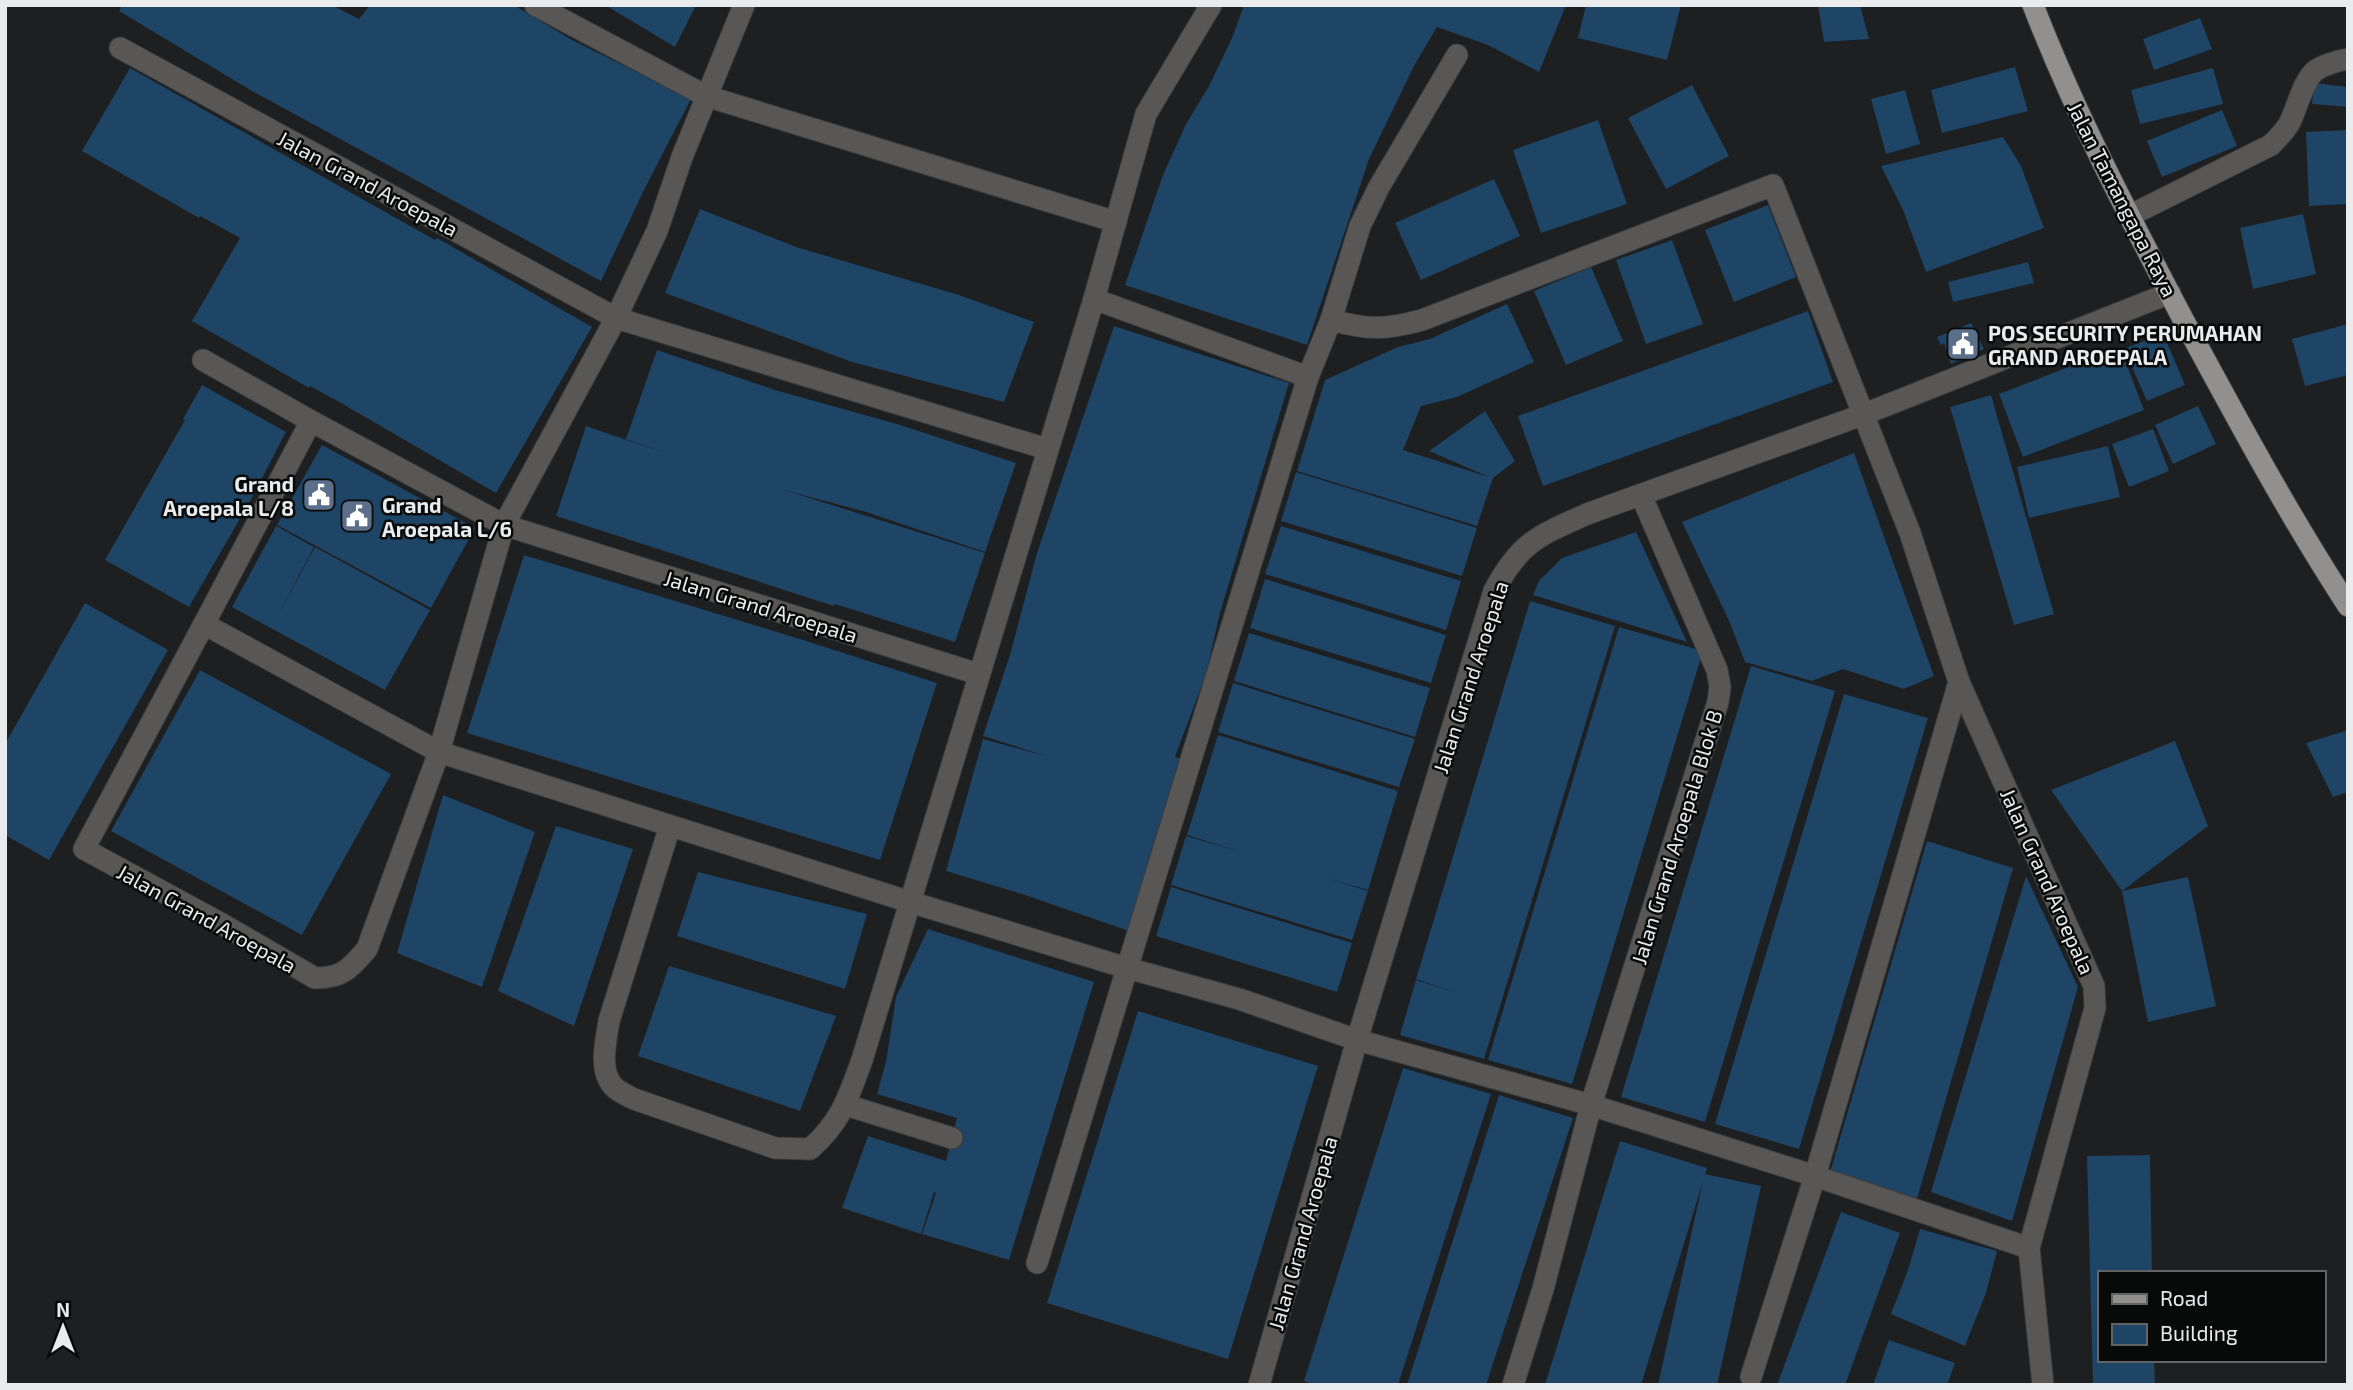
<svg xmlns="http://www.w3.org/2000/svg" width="2353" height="1390" font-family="'Exo 2',sans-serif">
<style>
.building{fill:#1e4466}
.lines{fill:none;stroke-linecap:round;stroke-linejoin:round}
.street-casing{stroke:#3a3c3d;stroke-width:23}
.primary-casing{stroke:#3a3c3d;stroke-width:23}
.street{stroke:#585756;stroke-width:21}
.primary{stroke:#92908e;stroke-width:21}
.labels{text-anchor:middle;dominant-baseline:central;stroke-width:5;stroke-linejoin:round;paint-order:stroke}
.street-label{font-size:21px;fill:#e9ebec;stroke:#080909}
.poi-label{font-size:21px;font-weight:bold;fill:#e9ebec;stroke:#080909;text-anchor:start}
</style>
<rect width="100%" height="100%" fill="#1d1f21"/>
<g class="building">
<path d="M122,5h210l27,14 11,-14h144l58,35 119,59 -46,89 -44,93 -349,-190 -133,-80z"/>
<path d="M605,5h91l-21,42z"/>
<path d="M1244,5h322l-27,67 -51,-27 -51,-18 -22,37 -46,95 -62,186 -182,-60 38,-110 23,-51 23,-38 23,-48z"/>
<path d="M1586,5h95l-14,55 -89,-22z"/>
<path d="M1818,5h42l9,34 -45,3z"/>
<path d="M2200,18l12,31 -58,21 -11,-31z"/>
<path d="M2015,67l13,44 -86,22 -11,-43z"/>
<path d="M130,68l305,172 2,-2 155,89 -96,166 -155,-90 -31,-17 -1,2 -117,-67 48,-83 -40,-22 -1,2 -117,-67z"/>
<path d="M2213,68l10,36 -83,20 -9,-34z"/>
<path d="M2314,83l34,4v20l-36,-3z"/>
<path d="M1692,85l37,71 -63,33 -38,-71z"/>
<path d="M1905,90l15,54 -34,10 -15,-55z"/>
<path d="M2222,110l15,36 -75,31 -15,-36z"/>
<path d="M1598,120l29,84 -86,29 -28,-83z"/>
<path d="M2348,130v74l-39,2 -3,-74z"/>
<path d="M2003,137l18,29 23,62 -118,44 -23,-62 -22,-44z"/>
<path d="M1494,179l26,57 -99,44 -26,-57z"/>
<path d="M1768,205l28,72 -62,25 -29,-72z"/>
<path d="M700,209l96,38 163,48 75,27 -30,80 -152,-40 -187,-69z"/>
<path d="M2303,214l13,60 -63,15 -13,-61z"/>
<path d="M1672,240l31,84 -57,20 -30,-84z"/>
<path d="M2028,262l6,21 -81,19 -5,-20z"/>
<path d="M1591,267l32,74 -57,24 -32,-74z"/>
<path d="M1507,304l27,58 -77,35 -36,9 -18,44 86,27 -60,-26 56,-40 30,50 -22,17 -16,48 -180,-55 28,-91 73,-33 32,-8z"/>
<path d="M1808,311l25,71 -290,104 -25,-70z"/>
<path d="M1971,323l13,26 -33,15 -7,-21 -3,2 -4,-8z"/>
<path d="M2348,324v51l-43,11 -13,-47z"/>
<path d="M1114,326l175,57 -69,230 -14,61 -31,83 9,3 -55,171 -104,-36 -79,-24 37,-132 63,17 -63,-20 27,-81 27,-102z"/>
<path d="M2163,333l22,52 -38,16 -23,-52z"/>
<path d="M2120,347l24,63 -121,47 -24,-63z"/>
<path d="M657,350l118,40 122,34 119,39 -31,89 -119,-40 -82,-22 201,63 -30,89 -120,-38 -1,2 -278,-90 30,-90 79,27 -39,-14z"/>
<path d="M202,385l84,47 -37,71 -60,104 -84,-47 80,-140 -2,-1z"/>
<path d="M1991,395l63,219 -40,11 -64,-218z"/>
<path d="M2198,406l18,38 -43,20 -18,-39z"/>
<path d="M2153,429l16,42 -40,16 -17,-43z"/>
<path d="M322,445l153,83 -44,80 -154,-83z"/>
<path d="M2108,446l12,51 -91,21 -12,-51z"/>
<path d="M1854,453l80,223 -30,13 -61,-20 -31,12 -67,-19 -15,-39 -48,-101z"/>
<path d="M1296,472l181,56 -15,48 -181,-55z"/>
<path d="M276,526l38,21 -37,70 38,-70 115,63 -45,80 -153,-83z"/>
<path d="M1281,526l180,55 -15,49 -181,-56z"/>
<path d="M1636,532l51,110 -154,-47 6,-14 23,-23z"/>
<path d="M524,555l276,84 137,44 -57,177 -413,-127z"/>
<path d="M1265,579l181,56 -15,48 -181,-55z"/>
<path d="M1530,601l85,25 -131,433 -84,-24 16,-55 39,12 -39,-13z"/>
<path d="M85,603l83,47 -119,210 -44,-25v-91z"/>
<path d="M1619,627l84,24 -131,433 -84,-24z"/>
<path d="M1249,633l181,55 -15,49 -181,-56z"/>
<path d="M1751,666l84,25 -130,431 -84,-25z"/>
<path d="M200,670l191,104 -89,161 -191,-104z"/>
<path d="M1233,683l182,56 -16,48 -181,-55z"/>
<path d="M1844,694l84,24 -129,431 -84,-25z"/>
<path d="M2348,730v62l-15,5 -27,-54z"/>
<path d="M1218,735l180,56 -30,99 -41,-12 41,13 -16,49 -181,-55 15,-49 55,16 -54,-17z"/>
<path d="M2175,741l33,85 -86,65 -71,-101z"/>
<path d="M443,795l92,37 -53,155 -85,-34z"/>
<path d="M556,826l77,23 -59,177 -76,-35z"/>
<path d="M1927,841l86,27 -97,334 -87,-26z"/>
<path d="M698,872l169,42 -22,75 -168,-53z"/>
<path d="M2026,876l52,111 -66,234 -81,-29z"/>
<path d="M2188,877l28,129 -68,16 -26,-131z"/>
<path d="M1171,887l181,56 -15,49 -181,-56z"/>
<path d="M928,929l166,53 -85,278 -87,-26 14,-41 -2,-1 -13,42 -79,-26 26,-72 78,25 11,-43 -80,-24 9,-32 10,-65z"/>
<path d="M669,966l167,50 -36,95 -162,-55z"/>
<path d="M1138,1011l180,55 -90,293 -181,-56z"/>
<path d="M1403,1068l88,26 -93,291h-82l-12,-4z"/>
<path d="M1499,1095l74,23 -87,267h-79z"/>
<path d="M1620,1141l87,27 -2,6 56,12 -44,199h-59l45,-204 -62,204h-96z"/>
<path d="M2150,1155l2,118h-53v87h55l1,25h-62l-6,-229z"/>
<path d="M1841,1212l59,21 -55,152h-68z"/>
<path d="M1920,1229l77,22 -11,42 -21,53 -74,-32 17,-44z"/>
<path d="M1889,1340l66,23 -8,22h-74z"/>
</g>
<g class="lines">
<defs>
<g id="street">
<path d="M535,5l171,91 410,126"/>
<path d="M120,48l496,270 431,131"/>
<path d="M2129,216l142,-71c6,-6 13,-13 18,-21 8,-15 14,-44 27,-54 10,-6 21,-9 32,-11"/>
<path d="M1094,299l214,78"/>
<path d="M1331,320c37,10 54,10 91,0l351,-135 137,348 49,149 135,304 1,22 -66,240 14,137"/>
<path d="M203,360l108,61 193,104 474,149"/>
<path d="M311,421l-107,203 235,128 471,150 217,66 112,31 118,41 234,65 224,71 214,72"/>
<path d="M204,624l-120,225 138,75 93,54c27,0 35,-9 52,-29l72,-197 65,-227 112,-207 41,-87 25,-74 62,-152"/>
<path d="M670,826l-61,195c-3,20 -11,50 5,66 5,5 14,9 20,12l141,49 35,1c31,-27 38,-51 52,-89l232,-761 52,-185 65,-109"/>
<path d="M846,1105l106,33"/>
<path d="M1037,1263l271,-886 23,-57 29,-94 19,-39 78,-132"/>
<path d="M1751,1377l64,-201 144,-494"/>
<path d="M1259,1385l98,-345 137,-449c26,-49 44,-55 93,-77l275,-99 308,-122"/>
<path d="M1513,1385l30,-96 48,-184 127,-403 2,-15 -3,-17 -76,-175"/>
</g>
<path id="primary" d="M2033,5c42,109 97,213 151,316 52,96 104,193 164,285"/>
</defs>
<use href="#street" class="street-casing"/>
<use href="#primary" class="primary-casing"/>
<use href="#street" class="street"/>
<use href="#primary" class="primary"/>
</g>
<defs>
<symbol id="civic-square" viewBox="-11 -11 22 22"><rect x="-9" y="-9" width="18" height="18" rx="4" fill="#5c6f8a" stroke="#080909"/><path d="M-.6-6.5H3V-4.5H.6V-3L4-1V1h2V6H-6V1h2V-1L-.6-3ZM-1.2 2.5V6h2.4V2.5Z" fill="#fff"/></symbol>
</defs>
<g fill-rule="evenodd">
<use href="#civic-square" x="1944" y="325" width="38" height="38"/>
<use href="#civic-square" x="300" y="476" width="38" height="38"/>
<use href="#civic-square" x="338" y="497" width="38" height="38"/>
</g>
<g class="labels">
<g class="street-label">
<text transform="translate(368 183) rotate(28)">Jalan Grand Aroepala</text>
<text transform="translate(2123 199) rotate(63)">Jalan Tamangapa Raya</text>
<text transform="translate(761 606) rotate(17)">Jalan Grand Aroepala</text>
<text transform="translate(1470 677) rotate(-72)">Jalan Grand Aroepala</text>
<text transform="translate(1676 837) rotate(-73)">Jalan Grand Aroepala Blok B</text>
<text transform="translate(2048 881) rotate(66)">Jalan Grand Aroepala</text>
<text transform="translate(207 918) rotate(29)">Jalan Grand Aroepala</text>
<text transform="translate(1302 1233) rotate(-74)">Jalan Grand Aroepala</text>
</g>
<g class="poi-label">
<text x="1988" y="332">POS SECURITY PERUMAHAN<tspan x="1988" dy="24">GRAND AROEPALA</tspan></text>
<text x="294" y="483" text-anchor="end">Grand<tspan x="294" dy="24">Aroepala L/8</tspan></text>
<text x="382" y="504">Grand<tspan x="382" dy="24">Aroepala L/6</tspan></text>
</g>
</g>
<rect width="2353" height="1390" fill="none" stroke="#e9ebec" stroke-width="14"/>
<rect x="2098" y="1271" width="228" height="91" fill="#080909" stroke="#626364" stroke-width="2"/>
<rect x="2112" y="1294" width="35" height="10" fill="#92908e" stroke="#626364" stroke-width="2"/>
<text x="2160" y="1306" font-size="21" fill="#e9ebec">Road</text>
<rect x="2112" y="1324" width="35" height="21" fill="#1e4466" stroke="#626364" stroke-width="2"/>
<text x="2160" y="1341" font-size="21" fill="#e9ebec">Building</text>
<g transform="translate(63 1327)" stroke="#080909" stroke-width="5" paint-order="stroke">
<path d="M0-5L12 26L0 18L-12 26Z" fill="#e9ebec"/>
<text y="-10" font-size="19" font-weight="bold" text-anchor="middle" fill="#e9ebec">N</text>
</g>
</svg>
